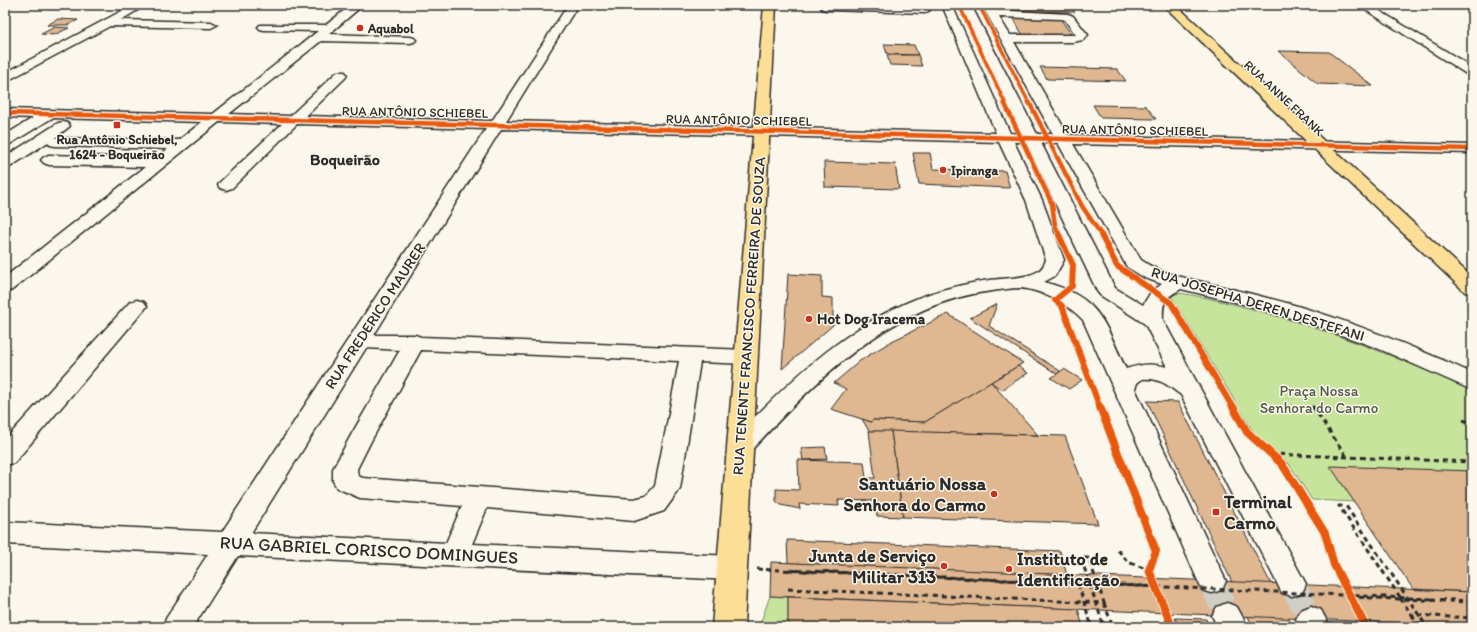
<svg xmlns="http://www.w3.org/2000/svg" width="1477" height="632" font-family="Itim,sans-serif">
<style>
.green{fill:#c6e49c;stroke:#788864}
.building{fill:#dfb790;stroke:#2b2b2b}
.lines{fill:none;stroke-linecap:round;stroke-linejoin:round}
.minor-tunnel{stroke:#d1cec5;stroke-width:26;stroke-dasharray:26 13;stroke-linecap:butt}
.minor-casing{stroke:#2b2b2b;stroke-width:3}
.major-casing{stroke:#2b2b2b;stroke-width:3}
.path-far1{stroke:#2b2b2b;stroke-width:2.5;stroke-dasharray:4 3;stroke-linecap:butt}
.path{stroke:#2b2b2b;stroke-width:3;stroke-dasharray:5 4;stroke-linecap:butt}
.minor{fill:#fbf7ec;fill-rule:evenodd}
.major{fill:#fcde96;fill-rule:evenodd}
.path-bridge{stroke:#2b2b2b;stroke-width:3;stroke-dasharray:5 4;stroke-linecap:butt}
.cycleway-far3-casing{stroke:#fbf7ec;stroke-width:5}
.cycleway-far2-casing{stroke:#fbf7ec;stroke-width:6}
.cycleway-far1-casing{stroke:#fbf7ec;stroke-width:8}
.cycleway-casing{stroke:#fbf7ec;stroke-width:10}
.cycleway-far3{stroke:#e8590c;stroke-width:3.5}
.cycleway-far2{stroke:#e8590c;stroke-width:4.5}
.cycleway-far1{stroke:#e8590c;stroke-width:6}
.cycleway{stroke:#e8590c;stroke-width:8}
.poi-dot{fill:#c8321e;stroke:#fbf7ec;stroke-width:1.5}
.labels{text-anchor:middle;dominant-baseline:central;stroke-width:3;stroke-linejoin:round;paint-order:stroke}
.far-poi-label{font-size:13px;font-weight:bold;fill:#2b2b2b;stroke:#fbf7ec;text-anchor:start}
.far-street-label{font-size:13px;fill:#2b2b2b;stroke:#fbf7ec}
.street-label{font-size:15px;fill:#2b2b2b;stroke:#fbf7ec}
.poi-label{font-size:15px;font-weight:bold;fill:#2b2b2b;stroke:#fbf7ec;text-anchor:start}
.park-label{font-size:15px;fill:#525947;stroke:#fbf7ec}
.far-district-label{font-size:16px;font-weight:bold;fill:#2b2b2b;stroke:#fbf7ec}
.near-poi-label{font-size:18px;font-weight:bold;fill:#2b2b2b;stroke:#fbf7ec;text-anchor:end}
.near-street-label{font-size:18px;fill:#2b2b2b;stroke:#fbf7ec}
</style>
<rect width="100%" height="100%" fill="#fbf7ec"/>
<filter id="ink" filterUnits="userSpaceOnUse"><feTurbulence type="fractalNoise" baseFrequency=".025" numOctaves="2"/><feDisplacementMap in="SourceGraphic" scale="8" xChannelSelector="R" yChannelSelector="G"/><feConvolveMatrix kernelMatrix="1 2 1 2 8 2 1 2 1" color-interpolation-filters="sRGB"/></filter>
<g filter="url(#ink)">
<g class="green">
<path d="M1179,293c27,4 54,11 80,18 73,20 143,48 213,79v81l-117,31 -43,-2 -23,-36 -35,-31 -83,-137z"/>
<path d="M770,596l18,1v28l42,2h-71z"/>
</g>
<g class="building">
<path d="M1012,5h57l6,7 -59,-1z"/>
<path d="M1013,17l47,1 13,19 -50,-1z"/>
<path d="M58,19l20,1 -10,5h-21z"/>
<path d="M55,27l14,1 -15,7 -13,-1z"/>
<path d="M884,44l30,1 4,10 -31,-1z"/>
<path d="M1278,51l51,1 44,34 -55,-2z"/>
<path d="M887,55h31l4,11 -32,-1z"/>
<path d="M1040,67l77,2 9,12 -79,-2z"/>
<path d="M1093,105l53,1 10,13 -55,-1z"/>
<path d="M913,153h17l3,16 72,2 5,17 -91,-4z"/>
<path d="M824,162l71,2 4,25 -74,-2z"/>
<path d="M788,274l34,2v21l11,1v27l-51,44z"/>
<path d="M997,304l-8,22 71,45 -3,3 -87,-56z"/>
<path d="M948,314l75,49 -98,59 -52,-2 -2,2 -40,-13 15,-20 -12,-6 27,-23 31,-19z"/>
<path d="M1018,366l10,7 -26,17 -11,-8z"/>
<path d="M1064,369l18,11 -13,9 -18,-11z"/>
<path d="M991,382l47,53 -169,-4 -7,-12 9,3 2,-2 52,2z"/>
<path d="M1147,401l31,1 115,225h-40z"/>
<path d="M869,431h22l12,86 -26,-1 -2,-15 -37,-1 1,6 -40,-2 1,5 -19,-4 -5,-4v-12l23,1 -1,-30 66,2 2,16h9z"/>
<path d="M891,431l174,5 33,88 -195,-7z"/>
<path d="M825,447l2,12 -24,1 -2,-12z"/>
<path d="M1330,466l142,5v121l-59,-3z"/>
<path d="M787,540l273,11 7,24 -279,-12z"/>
<path d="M771,562l701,30v34l-702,-30z"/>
<path d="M788,597l290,12 5,18h-253l-42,-2z"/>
<path d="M1175,618l31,1 3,8h-30z"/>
</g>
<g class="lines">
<g class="minor-tunnel">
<path d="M1212,581l15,35"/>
<path d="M1292,584l19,35"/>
</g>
<defs>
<g id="minor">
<path d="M133,5h13l-25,15 90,2 6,3 -6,3 -101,-2 -105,56v-9z"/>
<path d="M351,5h12l-34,29 81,3 4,1 2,2 -2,2 -4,1 -89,-2 -92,73 61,2 47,-44h8l2,3 -2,3 -39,38 186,5 76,-116h10l-72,116 490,12 -54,-128h10l58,128 12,1 -61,-129h10l66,129h16l-71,-129h10l3,5 73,4 5,2 15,19 -5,5 -10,2h-59l54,93 404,10v8l-399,-9 68,116c23,16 48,18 74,25 26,6 53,13 79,20 61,18 120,42 178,68v17l-95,-42 -66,-24 -64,-19 -66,-16c-16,9 -19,12 -18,31l143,264 -4,9 -10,3 -10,-3 -101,-198c-12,-9 -22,-18 -39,-16l-5,4 -2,6 91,192 -4,9 -10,3 -10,-3 -119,-270c-14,-15 -42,-31 -64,-32 -8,0 -18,2 -27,3 -102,12 -178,91 -244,163l-8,3 -8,-3 -4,-6c8,-15 24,-28 36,-40 51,-51 108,-98 178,-118 16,-4 32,-8 48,-10 15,-2 33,-1 47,-8 5,-3 7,-7 9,-12l-20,-60 -27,-58 -498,-13 -127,206h41l6,2 325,13 8,2 3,5 -3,5 -8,2 -46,-2 -20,127 -16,22 -30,10 -147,-13 -15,36 260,12 10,3 4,9 -4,9 -10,3 -494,-24 -45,71h-31l5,-10 41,-63 -203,-10v-22l217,10 264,-403 -189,-5 -65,64 -6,2 -6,-2 -2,-3 2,-3 62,-58 -63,-2 -207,168 -7,2v-15l140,-110 -96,-2 -5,-2 -3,-3 3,-3 5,-2 107,3 12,-9 -113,-3 -5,-1 -2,-3 -38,25 -5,2v-12l53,-34 5,-1 5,1 2,3 -15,12 124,2 23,-18 -150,-4 -42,26 -5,1v-10l28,-17 -28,-1v-8l208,5 105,-83 -54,-1 -4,-1 -2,-2 2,-2h66zM999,17l63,2 3,1 11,15h-66zM1014,142h12l71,149 3,4 45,29 22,43c-15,-4 -26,-3 -41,2 -22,-47 -26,-72 -82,-87l11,-6 9,-16 -22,-60zM1041,143h17l69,124 18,11 17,6 -11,8 -8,13 -28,-17zM366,348l34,2 -50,87 -17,32v12l4,7 23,10 102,8 -16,37 -195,-10zM421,350l258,11 -24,125 -9,10 -12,3 -271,-21 -5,-2 -1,-7 13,-26z"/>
<path d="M822,5l103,2 5,3 -5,3 -99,-3 -4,-1 -1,-2z"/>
<path d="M1358,5h12l102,62v9l-4,-1z"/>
<path d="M137,300l7,2 3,4 -3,4 -130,153 -9,2v-25l125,-138z"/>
<path d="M1227,603l10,4 11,20h-30l-6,-11 5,-9z"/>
<path d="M1311,606l10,4 9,17h-30l-4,-8 5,-9z"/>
</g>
<g id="major">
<path d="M764,5h12l-32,622h-32z"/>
<path d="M1163,5h13l296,272v17l-7,-2z"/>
</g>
</defs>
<use href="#minor" class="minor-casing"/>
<use href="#major" class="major-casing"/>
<path class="path-far1" d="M1312,406l2,2"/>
<g class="path">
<path d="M1313,407l34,50"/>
<path d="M1463,420l9,3"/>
<path d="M1271,454l201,8"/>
<path d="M1118,550l10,12 21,8"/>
<path d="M757,569l400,18"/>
<path d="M1078,584l14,43"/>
<path d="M1098,584l-10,-26h-7l23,69"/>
<path d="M1350,597l122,5"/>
<path d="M1400,597l-61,-91h7l81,121"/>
<path d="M1431,599l41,2"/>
<path d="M1104,603l9,24"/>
<path d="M1412,615l7,12"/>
</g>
<use href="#minor" class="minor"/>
<use href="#major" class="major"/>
<g class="path-bridge">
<path d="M788,570l643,29"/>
<path d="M788,589l316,14 -6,-19"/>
<path d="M1400,598l12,17 60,3"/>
</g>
<defs>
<g id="cycleway-far3">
<path d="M959,5l46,98"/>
<path d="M979,5l50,98"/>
</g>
<g id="cycleway-far2">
<path d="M1004,102l48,102 3,21 5,11"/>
<path d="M1029,102l53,104 20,30"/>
<path d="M5,113l1467,36"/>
</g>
<g id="cycleway-far1">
<path d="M1059,235l14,30 -1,21 -17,14 7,6 38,102"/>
<path d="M1101,235l16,31 54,37 62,105"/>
</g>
<g id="cycleway">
<path d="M1100,407l56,144 -7,19 23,57"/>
<path d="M1233,407l14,25 35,32 43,69 9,32 32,62"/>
</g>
</defs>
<use href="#cycleway-far3" class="cycleway-far3-casing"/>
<use href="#cycleway-far2" class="cycleway-far2-casing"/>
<use href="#cycleway-far1" class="cycleway-far1-casing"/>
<use href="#cycleway" class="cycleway-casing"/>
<use href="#cycleway-far3" class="cycleway-far3"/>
<use href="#cycleway-far2" class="cycleway-far2"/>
<use href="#cycleway-far1" class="cycleway-far1"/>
<use href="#cycleway" class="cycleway"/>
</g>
</g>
<g class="poi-dot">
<circle cx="360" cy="28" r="4"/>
<rect x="113" y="121" width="8" height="8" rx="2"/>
<circle cx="943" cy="170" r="4"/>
<circle cx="809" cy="319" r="4"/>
<circle cx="994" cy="494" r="4"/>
<rect x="1212" y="508" width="8" height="8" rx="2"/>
<circle cx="944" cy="566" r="4"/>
<circle cx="1009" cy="569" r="4"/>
</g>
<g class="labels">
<g class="far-poi-label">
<text x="368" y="28">Aquabol</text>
<text x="117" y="139" text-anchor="middle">Rua Antônio Schiebel,<tspan x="117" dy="15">1624 - Boqueirão</tspan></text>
<text x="951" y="170">Ipiranga</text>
</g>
<g class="far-street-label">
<text transform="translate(1284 98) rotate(43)">RUA ANNE FRANK</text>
<text transform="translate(415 112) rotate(1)">RUA ANTÔNIO SCHIEBEL</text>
<text transform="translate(739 120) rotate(1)">RUA ANTÔNIO SCHIEBEL</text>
<text transform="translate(1135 130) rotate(1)">RUA ANTÔNIO SCHIEBEL</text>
</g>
<g class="street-label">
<text transform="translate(1258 304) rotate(17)">RUA JOSEPHA DEREN DESTEFANI</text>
<text transform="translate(375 316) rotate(-57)">RUA FREDERICO MAURER</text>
<text transform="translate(749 316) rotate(-86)">RUA TENENTE FRANCISCO FERREIRA DE SOUZA</text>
</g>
<g class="poi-label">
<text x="817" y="319">Hot Dog Iracema</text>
</g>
<g class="park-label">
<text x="1319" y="391">Praça Nossa<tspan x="1319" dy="17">Senhora do Carmo</tspan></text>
</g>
<g class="far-district-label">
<text x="345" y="159">Boqueirão</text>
</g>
<g class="near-poi-label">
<text x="986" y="484">Santuário Nossa<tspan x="986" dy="21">Senhora do Carmo</tspan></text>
<text x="1224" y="502" text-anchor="start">Terminal<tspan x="1224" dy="21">Carmo</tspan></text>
<text x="936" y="556">Junta de Serviço<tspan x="936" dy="21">Militar 313</tspan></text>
<text x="1017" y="559" text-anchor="start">Instituto de<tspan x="1017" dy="21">Identificação</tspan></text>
</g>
<g class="near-street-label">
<text transform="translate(369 550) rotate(3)">RUA GABRIEL CORISCO DOMINGUES</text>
</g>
</g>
<rect width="1477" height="632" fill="none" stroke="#fbf7ec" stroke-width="20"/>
<rect x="10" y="10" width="1457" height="612" fill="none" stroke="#2b2b2b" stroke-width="1.5" filter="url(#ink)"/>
</svg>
